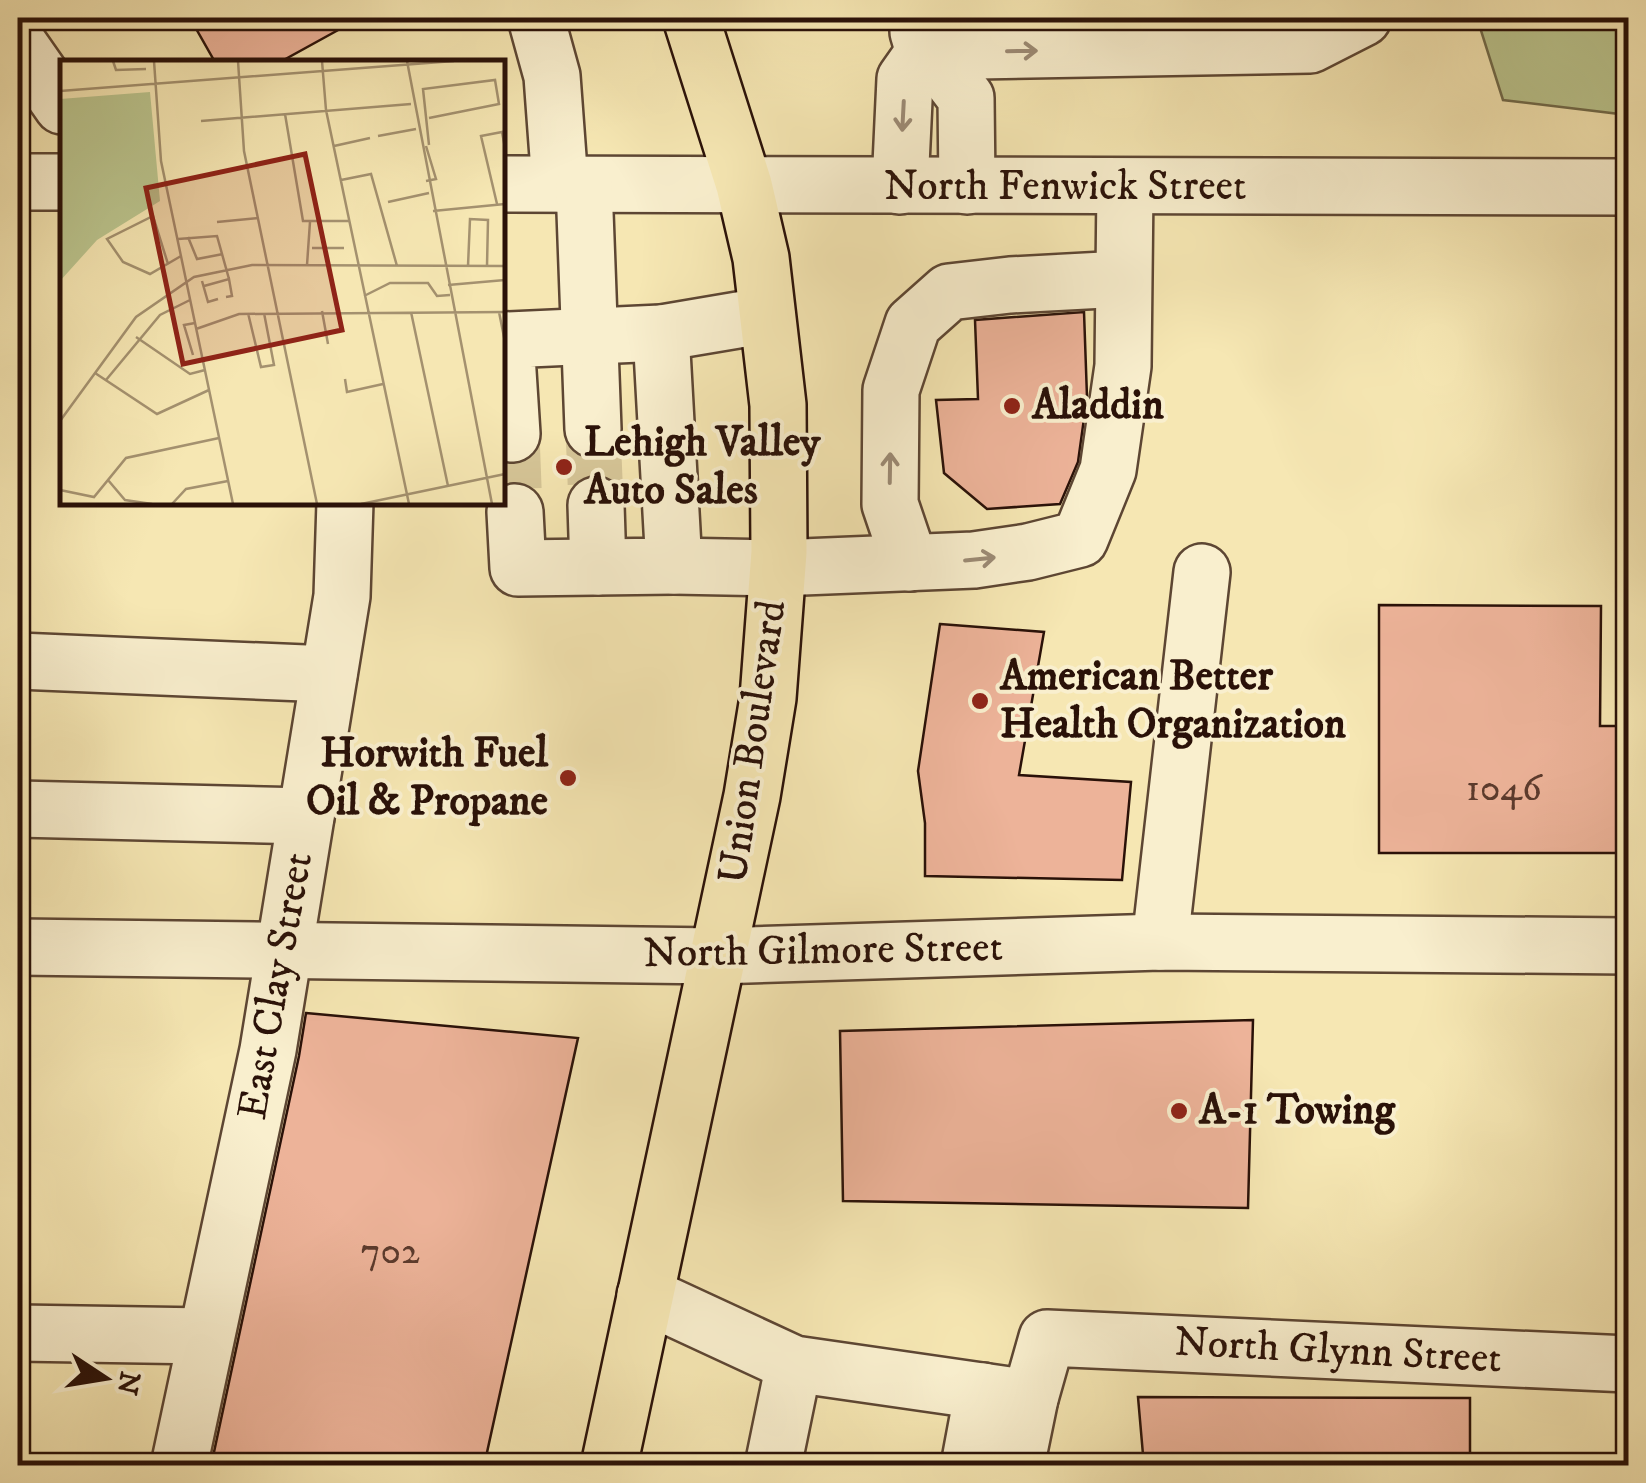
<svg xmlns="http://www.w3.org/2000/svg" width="1646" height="1483" font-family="'IM FELL DW Pica',serif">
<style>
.green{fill:#bbc58e;stroke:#726b4b;stroke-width:2.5}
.building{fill:#edb399;stroke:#2a1108;stroke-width:2.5}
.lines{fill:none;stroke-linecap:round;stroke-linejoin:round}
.minor-tunnel{stroke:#d7c799;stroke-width:55;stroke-dasharray:55 28;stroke-linecap:butt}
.minor-casing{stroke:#5d4633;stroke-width:60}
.major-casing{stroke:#2a1108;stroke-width:60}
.minor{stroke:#f9efce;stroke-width:55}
.major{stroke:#f6e7b3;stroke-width:55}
.oneway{stroke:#9c8b75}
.poi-dot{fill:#8f2418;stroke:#f9efce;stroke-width:4}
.labels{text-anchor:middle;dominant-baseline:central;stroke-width:8;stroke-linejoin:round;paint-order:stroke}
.number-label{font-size:38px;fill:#5b3a2c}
.street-label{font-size:42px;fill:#2a1108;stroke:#f9efce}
.poi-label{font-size:42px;font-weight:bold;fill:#2a1108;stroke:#f9efce;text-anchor:start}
.inset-road{fill:none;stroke:#a4916f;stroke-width:2.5}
.view{fill:#8f2418;fill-opacity:0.15;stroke:#8f2418;stroke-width:5}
.inset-edge{fill:none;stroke:#2a1108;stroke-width:5}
</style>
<rect width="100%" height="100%" fill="#f6e7b3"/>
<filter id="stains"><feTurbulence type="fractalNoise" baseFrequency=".002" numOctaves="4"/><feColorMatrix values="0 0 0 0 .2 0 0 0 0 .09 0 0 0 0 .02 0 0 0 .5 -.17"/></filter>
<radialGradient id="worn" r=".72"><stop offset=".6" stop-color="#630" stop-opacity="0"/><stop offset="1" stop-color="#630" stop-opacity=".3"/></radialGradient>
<path class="green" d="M1477,18h151v97l-125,-15z"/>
<g class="building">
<path d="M190,18h170l-80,44h-65z"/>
<path d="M1084,312l3,85 -9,65 -18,42 -73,5 -43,-36 -8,-73 42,-1 -3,-79z"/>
<path d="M1379,605l222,1 -1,120h28v127h-249z"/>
<path d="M940,624l104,8 -25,143 112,7 -9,98 -197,-4v-53l-7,-52z"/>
<path d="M306,1013l272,25 -94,428h-273l88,-410z"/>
<path d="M1253,1020l-5,188 -405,-7 -3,-170z"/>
<path d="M1138,1397l332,1v68h-326z"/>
</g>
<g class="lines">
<g class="minor-tunnel">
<path d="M593,429l3,76"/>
<path d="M512,434l3,78"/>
</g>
<defs>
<g id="minor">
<path d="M536,18l16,58 8,108"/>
<path d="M918,32l6,20 23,21 19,25 1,88"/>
<path d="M18,43l44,63"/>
<path d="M924,52l386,-7 53,-27"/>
<path d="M18,182h44"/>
<path d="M502,184l1126,3"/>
<path d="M584,185l9,244"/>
<path d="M900,186l5,-107 19,-27"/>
<path d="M512,434l-6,-94 155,-7 106,-18"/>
<path d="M596,505l2,62"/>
<path d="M515,512l3,56 156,-2 -13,-233"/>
<path d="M910,563l-20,-59 1,-114 22,-66 36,-32 61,-7 113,-6"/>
<path d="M674,566l104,2 196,-8 54,-8 52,-13 28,-69 15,-104 2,-179"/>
<path d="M18,661l311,13"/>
<path d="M18,809l288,7"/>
<path d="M1160,942l42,-370"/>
<path d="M18,947l699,9 443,-14 468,4"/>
<path d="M645,1295l149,69 236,34"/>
<path d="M18,1333l188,3"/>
<path d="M179,1466l89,-416 74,-454 3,-94"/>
<path d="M773,1466l21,-102"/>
<path d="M969,1466l14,-75"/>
<path d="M1016,1466l14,-68 17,-60 581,26"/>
</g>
<path id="major" d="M609,1466l143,-670 16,-98 11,-146 -1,-147 -17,-147 -17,-73 -53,-167"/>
</defs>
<use href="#minor" class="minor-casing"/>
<use href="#major" class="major-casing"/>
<use href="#minor" class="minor"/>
<use href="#major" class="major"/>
</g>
<defs><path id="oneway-shaft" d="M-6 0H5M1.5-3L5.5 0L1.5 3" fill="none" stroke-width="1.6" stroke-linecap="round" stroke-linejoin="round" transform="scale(2.5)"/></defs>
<g class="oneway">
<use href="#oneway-shaft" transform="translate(1022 51) rotate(-1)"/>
<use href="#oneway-shaft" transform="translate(903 116) rotate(93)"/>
<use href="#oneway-shaft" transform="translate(890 468) rotate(-89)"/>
<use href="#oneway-shaft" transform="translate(980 559) rotate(-6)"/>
</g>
<g class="poi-dot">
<circle cx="1012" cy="406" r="10"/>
<circle cx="564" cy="467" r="10"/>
<circle cx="980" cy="701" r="10"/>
<circle cx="568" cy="778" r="10"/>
<circle cx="1179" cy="1111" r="10"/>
</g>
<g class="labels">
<g class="number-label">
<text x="1504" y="789">1046</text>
<text x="390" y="1252">702</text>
</g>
<g class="street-label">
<text x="1065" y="187">North Fenwick Street</text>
<text transform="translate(753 742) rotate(-82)">Union Boulevard</text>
<text transform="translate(823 951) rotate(-1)">North Gilmore Street</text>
<text transform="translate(276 986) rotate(-80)">East Clay Street</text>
<text transform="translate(1338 1351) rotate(3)">North Glynn Street</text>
</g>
<g class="poi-label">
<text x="1032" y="406">Aladdin</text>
<text x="584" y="443">Lehigh Valley<tspan x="584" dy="48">Auto Sales</tspan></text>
<text x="1000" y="677">American Better<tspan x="1000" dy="48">Health Organization</tspan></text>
<text x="548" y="754" text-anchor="end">Horwith Fuel<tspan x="548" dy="48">Oil &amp; Propane</tspan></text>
<text x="1199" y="1111">A-1 Towing</text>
</g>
</g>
<g transform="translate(60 60)">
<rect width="445" height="445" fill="#f6e7b3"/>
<path d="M90,32l10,109 -63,39 -37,41v-182z" fill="#bbc58e"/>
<path class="inset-road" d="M53,1l3,9 30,-1M94,1l7,100 72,343M178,1l6,90 73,353M262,1l4,49 83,394M347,1l85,443M0,31l394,-30M225,54l18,107h46M369,58l70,-14 -4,-24 -72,9 6,56M141,61l210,-17M318,76l38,-7M274,86l36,-8M281,120l30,-6 26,92M366,121l10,-2 -10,-33M328,142l41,-9M437,144l-16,-68 21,-4 3,16M373,151l72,-7M157,162l41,-4M128,177l9,22 26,-5M118,179l39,-3 12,43M252,188h32M108,204l-15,-48 -46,23 16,23 27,12 31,-18M247,205l3,-43M408,206l2,-47 18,1 -1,46M142,221l6,21 10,-3M388,225l57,-5M144,226l25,-7 3,17 -6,1M304,236l26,-13h38l9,13 13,-1M262,251l6,33M351,252l37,174M439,252l6,30M188,253l13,54 13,-2 -10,-52M136,269l43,-15 266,-2M76,277l54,37 15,-4M133,295l-9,-30 11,-2M35,313l62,41 52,-24M285,319l2,13 36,-8M46,320l54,-65 30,-15M0,361l76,-104 58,-40 58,-12 253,1M48,420l17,20 27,4M0,430l34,7 32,-39 93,-20M112,444l14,-15 42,-8M301,444l144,-30"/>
<path class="view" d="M245,94l37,176 -159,34 -37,-176z"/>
<rect width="445" height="445" class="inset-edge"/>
</g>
<rect width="1646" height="1483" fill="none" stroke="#f6e7b3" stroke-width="60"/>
<rect x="20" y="20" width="1606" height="1443" fill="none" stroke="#2a1108" stroke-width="5"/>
<rect x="30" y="30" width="1586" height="1423" fill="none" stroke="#2a1108" stroke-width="2.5"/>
<g transform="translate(105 1378) rotate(102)" stroke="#f9efce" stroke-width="8" paint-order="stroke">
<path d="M0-8L18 38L0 25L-18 38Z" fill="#2a1108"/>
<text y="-15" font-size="28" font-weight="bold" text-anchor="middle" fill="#2a1108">N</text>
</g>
<rect width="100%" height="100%" filter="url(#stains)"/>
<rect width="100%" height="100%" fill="url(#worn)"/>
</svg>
